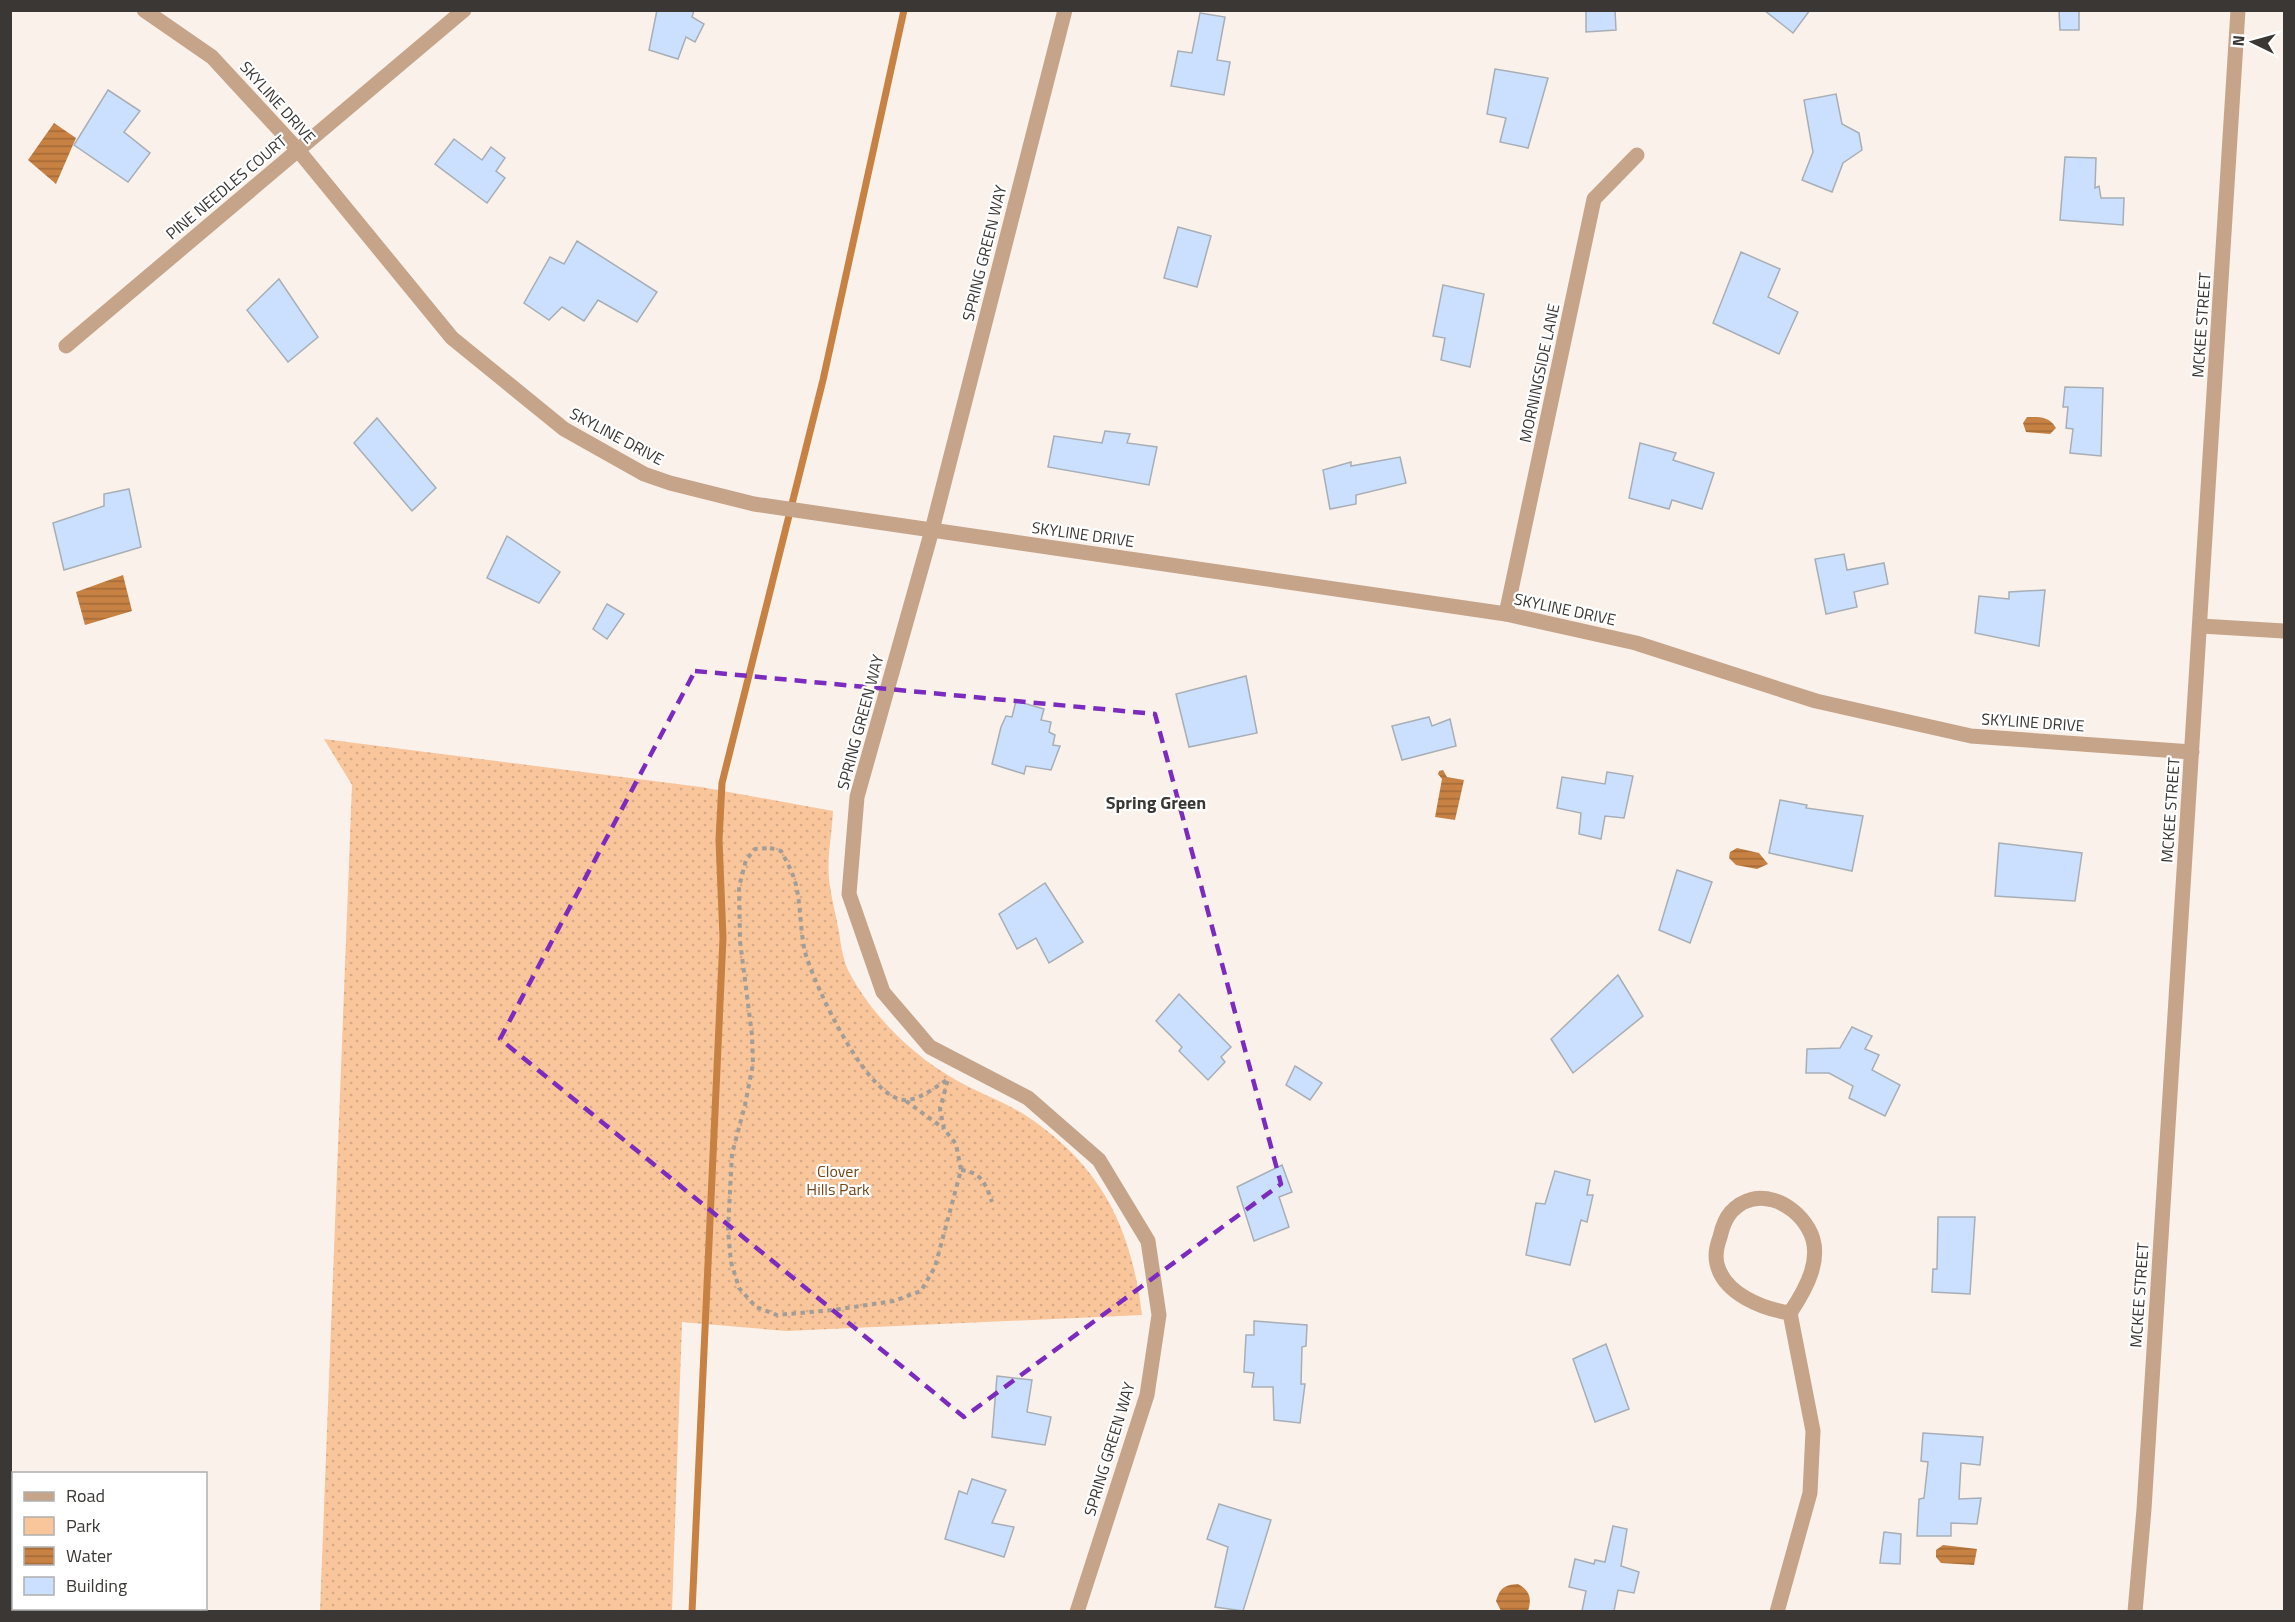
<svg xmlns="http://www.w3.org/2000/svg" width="2295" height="1622" font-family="'Titillium Web',sans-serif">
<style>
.green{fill:url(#green-dots)}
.water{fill:url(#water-rules)}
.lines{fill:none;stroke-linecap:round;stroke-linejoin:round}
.stream{stroke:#c78142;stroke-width:7}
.building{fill:#cbe0fe;stroke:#a8aeb6;stroke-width:1.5}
.path{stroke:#a39d97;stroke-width:4;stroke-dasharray:4.5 4.5;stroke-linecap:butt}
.minor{stroke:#c5a48a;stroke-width:15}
.marked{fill:none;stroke:#7b2cbf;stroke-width:4.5;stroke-dasharray:12 8;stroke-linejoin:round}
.labels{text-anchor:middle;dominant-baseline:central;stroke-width:4.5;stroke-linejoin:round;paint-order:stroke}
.street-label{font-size:16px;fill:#3a3734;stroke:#fff}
.park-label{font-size:16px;fill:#744516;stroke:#fff}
.neighbourhood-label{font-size:18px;font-weight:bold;fill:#3a3734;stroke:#fff}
</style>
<defs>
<pattern id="green-dots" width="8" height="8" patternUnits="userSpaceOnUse" patternTransform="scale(1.5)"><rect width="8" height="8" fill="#f9c59b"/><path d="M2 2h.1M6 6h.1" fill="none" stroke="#d6aa86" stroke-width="1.8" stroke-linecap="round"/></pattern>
<pattern id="water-rules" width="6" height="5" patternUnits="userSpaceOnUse" patternTransform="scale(1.5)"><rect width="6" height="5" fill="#c78142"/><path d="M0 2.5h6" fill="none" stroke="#a36a38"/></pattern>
</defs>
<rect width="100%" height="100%" fill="#faf1ea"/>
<path class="green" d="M324,739l377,48 132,24c-1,22 -6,46 -4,68 2,18 7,36 10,53 2,13 4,29 10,40 23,44 64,84 107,108 22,13 47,21 69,35 76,50 106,111 117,200l-356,16 -104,-9 -10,289h-352l32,-826z"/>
<g class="water">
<path d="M54,123l22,15 -20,46 -28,-24z"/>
<path d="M2027,417c13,0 22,-1 29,11l-6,6 -24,-2 -3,-9z"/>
<path d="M123,575l9,36 -47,14 -9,-33z"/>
<path d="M1443,770l4,7 17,3 -9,40 -20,-3 7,-38 -4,-5 1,-3z"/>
<path d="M1737,848l22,5 9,11 -11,5 -21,-4 -7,-7 1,-6z"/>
<path d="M1943,1545l34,4 -3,16 -33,-2 -5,-6v-7z"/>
<path d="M1518,1584c12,7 14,14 10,27h-27l-5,-10c4,-13 8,-16 22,-17z"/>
</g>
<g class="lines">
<path class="stream" d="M692,1612l31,-674 -4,-98 3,-57 101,-403 81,-370"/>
</g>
<g class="building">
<path d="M657,10h37l-2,7 12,7 -9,18 -9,-5 -8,22 -29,-9z"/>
<path d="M1586,10h29l1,20 -30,2z"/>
<path d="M1764,10h46l-17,23z"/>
<path d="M2059,10h20v20h-19z"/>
<path d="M1200,13l25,4 -8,43 13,2 -6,33 -53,-9 7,-35 14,2z"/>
<path d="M1495,69l53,9 -20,70 -28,-6 6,-24 -19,-4z"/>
<path d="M108,90l32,21 -16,21 26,21 -22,29 -54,-37z"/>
<path d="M1836,94l6,30 17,9 3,17 -19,13 -11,29 -30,-12 11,-28 -9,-52z"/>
<path d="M454,139l28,21 9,-13 14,11 -9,13 9,7 -18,25 -52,-39z"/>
<path d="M2065,157l31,1 -1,30 4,-2 2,12h23l-1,27 -63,-5z"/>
<path d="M1178,227l33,9 -14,51 -33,-9z"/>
<path d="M577,241l80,51 -20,30 -39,-22 -14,21 -22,-14 -13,13 -25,-17 26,-46 14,7z"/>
<path d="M1741,252l39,17 -12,28 30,15 -19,42 -66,-31z"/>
<path d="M279,279l39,58 -30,25 -41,-52z"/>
<path d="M1443,285l41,9 -14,73 -29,-7 4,-22 -12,-2z"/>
<path d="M2065,387l38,1 -2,68 -31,-3 3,-24 -7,-1 2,-21h-5z"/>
<path d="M377,418l59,70 -24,23 -58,-68z"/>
<path d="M1105,431l25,3 -3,9 30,4 -8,38 -101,-18 6,-31 48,7z"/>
<path d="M1640,443l36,10 -3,7 41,13 -12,36 -30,-9 -3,9 -40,-11z"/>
<path d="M1400,457l6,26 -50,12v9l-26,5 -7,-39 28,-8v4z"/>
<path d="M129,489l12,58 -77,23 -11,-47 51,-17v-12z"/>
<path d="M507,536l53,36 -21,31 -52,-25z"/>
<path d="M1844,554l3,16 37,-7 4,21 -34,8 3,15 -31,7 -11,-55z"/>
<path d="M2045,590l-6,56 -64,-13 4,-37 30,3v-7z"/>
<path d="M607,604l17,10 -17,25 -14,-10z"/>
<path d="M1246,676l11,57 -68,14 -13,-53z"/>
<path d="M1016,701l28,8 -3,11 10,2 -2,10 6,3 -2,10 7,1 -9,24 -25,-4 -2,8 -32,-10 9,-37 5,-11 6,1z"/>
<path d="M1429,717l3,9 18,-7 6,27 -54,14 -10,-34z"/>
<path d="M1607,772l26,4 -9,42 -19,-2 -4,23 -22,-5 2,-21 -24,-5 5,-31 43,7z"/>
<path d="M1780,800l27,5 -1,3 57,8 -11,55 -83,-18z"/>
<path d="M1999,843l83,10 -7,48 -80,-5z"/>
<path d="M1677,870l35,12 -22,61 -31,-13z"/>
<path d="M1045,883l38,59 -34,21 -13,-25 -19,11 -18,-35z"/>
<path d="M1618,975l25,41 -70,57 -22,-34z"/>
<path d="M1179,994l52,53 -10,10 4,5 -17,18 -29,-29 3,-4 -26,-26z"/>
<path d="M1852,1027l20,9 -7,13 14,6 -7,15 28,15 -15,31 -36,-18 4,-12 -24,-13h-23l1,-24 33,-1z"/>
<path d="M1295,1066l27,17 -12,17 -24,-15z"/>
<path d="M1282,1165l10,27 -13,5 10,30 -35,14 -17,-54z"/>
<path d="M1555,1171l35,9 -3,15h6l-6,27 -6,-2 -11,45 -44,-10 10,-52 9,1z"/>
<path d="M1938,1217h37l-5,77 -38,-2 1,-23h4z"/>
<path d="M1254,1321l53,4 -1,21 -4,1 -1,37h4l-5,39 -26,-3 -1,-33h-21l2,-14 -10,-1 2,-37h8z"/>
<path d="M1606,1344l23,65 -34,13 -22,-63z"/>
<path d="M997,1376l35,4 -5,32 24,5 -6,28 -53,-8z"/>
<path d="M1923,1433l60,4 -3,28 -19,-2 -2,36 22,-1 -4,26 -26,-1v13h-34l2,-37 5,-1 4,-36 -7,-1z"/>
<path d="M972,1479l34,11 -14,33 22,4 -10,30 -59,-18 14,-48 8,3z"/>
<path d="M1219,1504l52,16 -28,91 -28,-4 13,-60 -21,-8z"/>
<path d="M1613,1526l14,3 -6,37 18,6 -5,21 -16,-3 -4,21h-32l4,-20 -17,-4 6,-28 19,5 1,-4 10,2z"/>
<path d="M1884,1532l17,2 -1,30 -20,-1z"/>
</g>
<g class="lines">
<g class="path">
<path d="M770,848l11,3c6,11 12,22 15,34 5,22 4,45 9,67 9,32 64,153 103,148 14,-2 28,-13 40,-21l-8,30 4,20 12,15 5,26 -26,97 -14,24 -27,10 -61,9 -56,5 -21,-8 -17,-19 -8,-26 -3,-32 4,-76 13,-49 8,-41 -1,-29 -12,-94 -1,-54 7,-27 9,-11z"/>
<path d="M906,1101l37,27"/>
<path d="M961,1170c20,2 25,14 31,32"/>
</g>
<g class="minor">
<path d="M144,10l68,47 86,93 154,188 112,91 80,45 26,9 84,21 752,110 130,29 180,58 155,35 221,16"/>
<path d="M1065,10l-133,520 -75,267 -8,97 34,98 47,55 98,51 71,62 49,81 11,74 -12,80 -70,217"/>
<path d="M66,346l398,-336"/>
<path d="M1506,614l88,-415 43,-44"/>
<path d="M2201,626l83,5"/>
<path d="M1777,1612l33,-119 3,-62 -23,-118c16,-24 35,-57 18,-85 -15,-26 -52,-43 -77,-16 -6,7 -9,16 -11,25 -3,8 -5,19 -3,27 7,30 46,45 73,49"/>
<path d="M2135,1612l9,-103 94,-1499"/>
</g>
</g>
<path class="marked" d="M695,671l460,43 126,470 -317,233 -464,-378z"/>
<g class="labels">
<g class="street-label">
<text transform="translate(278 102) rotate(48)">SKYLINE DRIVE</text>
<text transform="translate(226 187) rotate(-40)">PINE NEEDLES COURT</text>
<text transform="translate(984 253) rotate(-76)">SPRING GREEN WAY</text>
<text transform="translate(2201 325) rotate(-86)">MCKEE STREET</text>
<text transform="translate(1539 373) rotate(-78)">MORNINGSIDE LANE</text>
<text transform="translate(617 436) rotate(28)">SKYLINE DRIVE</text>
<text transform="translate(1083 534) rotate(8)">SKYLINE DRIVE</text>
<text transform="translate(1565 609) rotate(12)">SKYLINE DRIVE</text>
<text transform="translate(860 722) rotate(-75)">SPRING GREEN WAY</text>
<text transform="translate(2033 722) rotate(4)">SKYLINE DRIVE</text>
<text transform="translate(2170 810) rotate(-86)">MCKEE STREET</text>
<text transform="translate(2139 1295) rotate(-86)">MCKEE STREET</text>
<text transform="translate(1109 1449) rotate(-73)">SPRING GREEN WAY</text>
</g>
<g class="park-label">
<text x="838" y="1171">Clover<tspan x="838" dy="18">Hills Park</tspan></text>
</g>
<g class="neighbourhood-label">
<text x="1156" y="802">Spring Green</text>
</g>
</g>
<rect width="2295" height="1622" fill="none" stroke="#3a3734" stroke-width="24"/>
<rect x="12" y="1472" width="195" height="138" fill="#ffffff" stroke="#b0afae" stroke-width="1.5"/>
<rect x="24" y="1492" width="30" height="9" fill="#c5a48a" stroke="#b0afae" stroke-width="1.5"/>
<text x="66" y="1502" font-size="18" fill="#3a3734">Road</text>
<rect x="24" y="1517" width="30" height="18" fill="#f9c59b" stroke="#b0afae" stroke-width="1.5"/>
<text x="66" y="1532" font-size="18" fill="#3a3734">Park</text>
<rect x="24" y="1547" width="30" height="18" fill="url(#water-rules)" stroke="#b0afae" stroke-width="1.5"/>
<text x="66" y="1562" font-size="18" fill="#3a3734">Water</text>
<rect x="24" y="1577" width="30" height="18" fill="#cbe0fe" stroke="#b0afae" stroke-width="1.5"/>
<text x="66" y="1592" font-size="18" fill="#3a3734">Building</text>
<g transform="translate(2253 42) rotate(275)" stroke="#ffffff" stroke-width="4.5" paint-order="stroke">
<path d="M0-4.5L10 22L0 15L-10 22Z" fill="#3a3734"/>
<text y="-9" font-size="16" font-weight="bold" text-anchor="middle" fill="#3a3734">N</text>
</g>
</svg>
